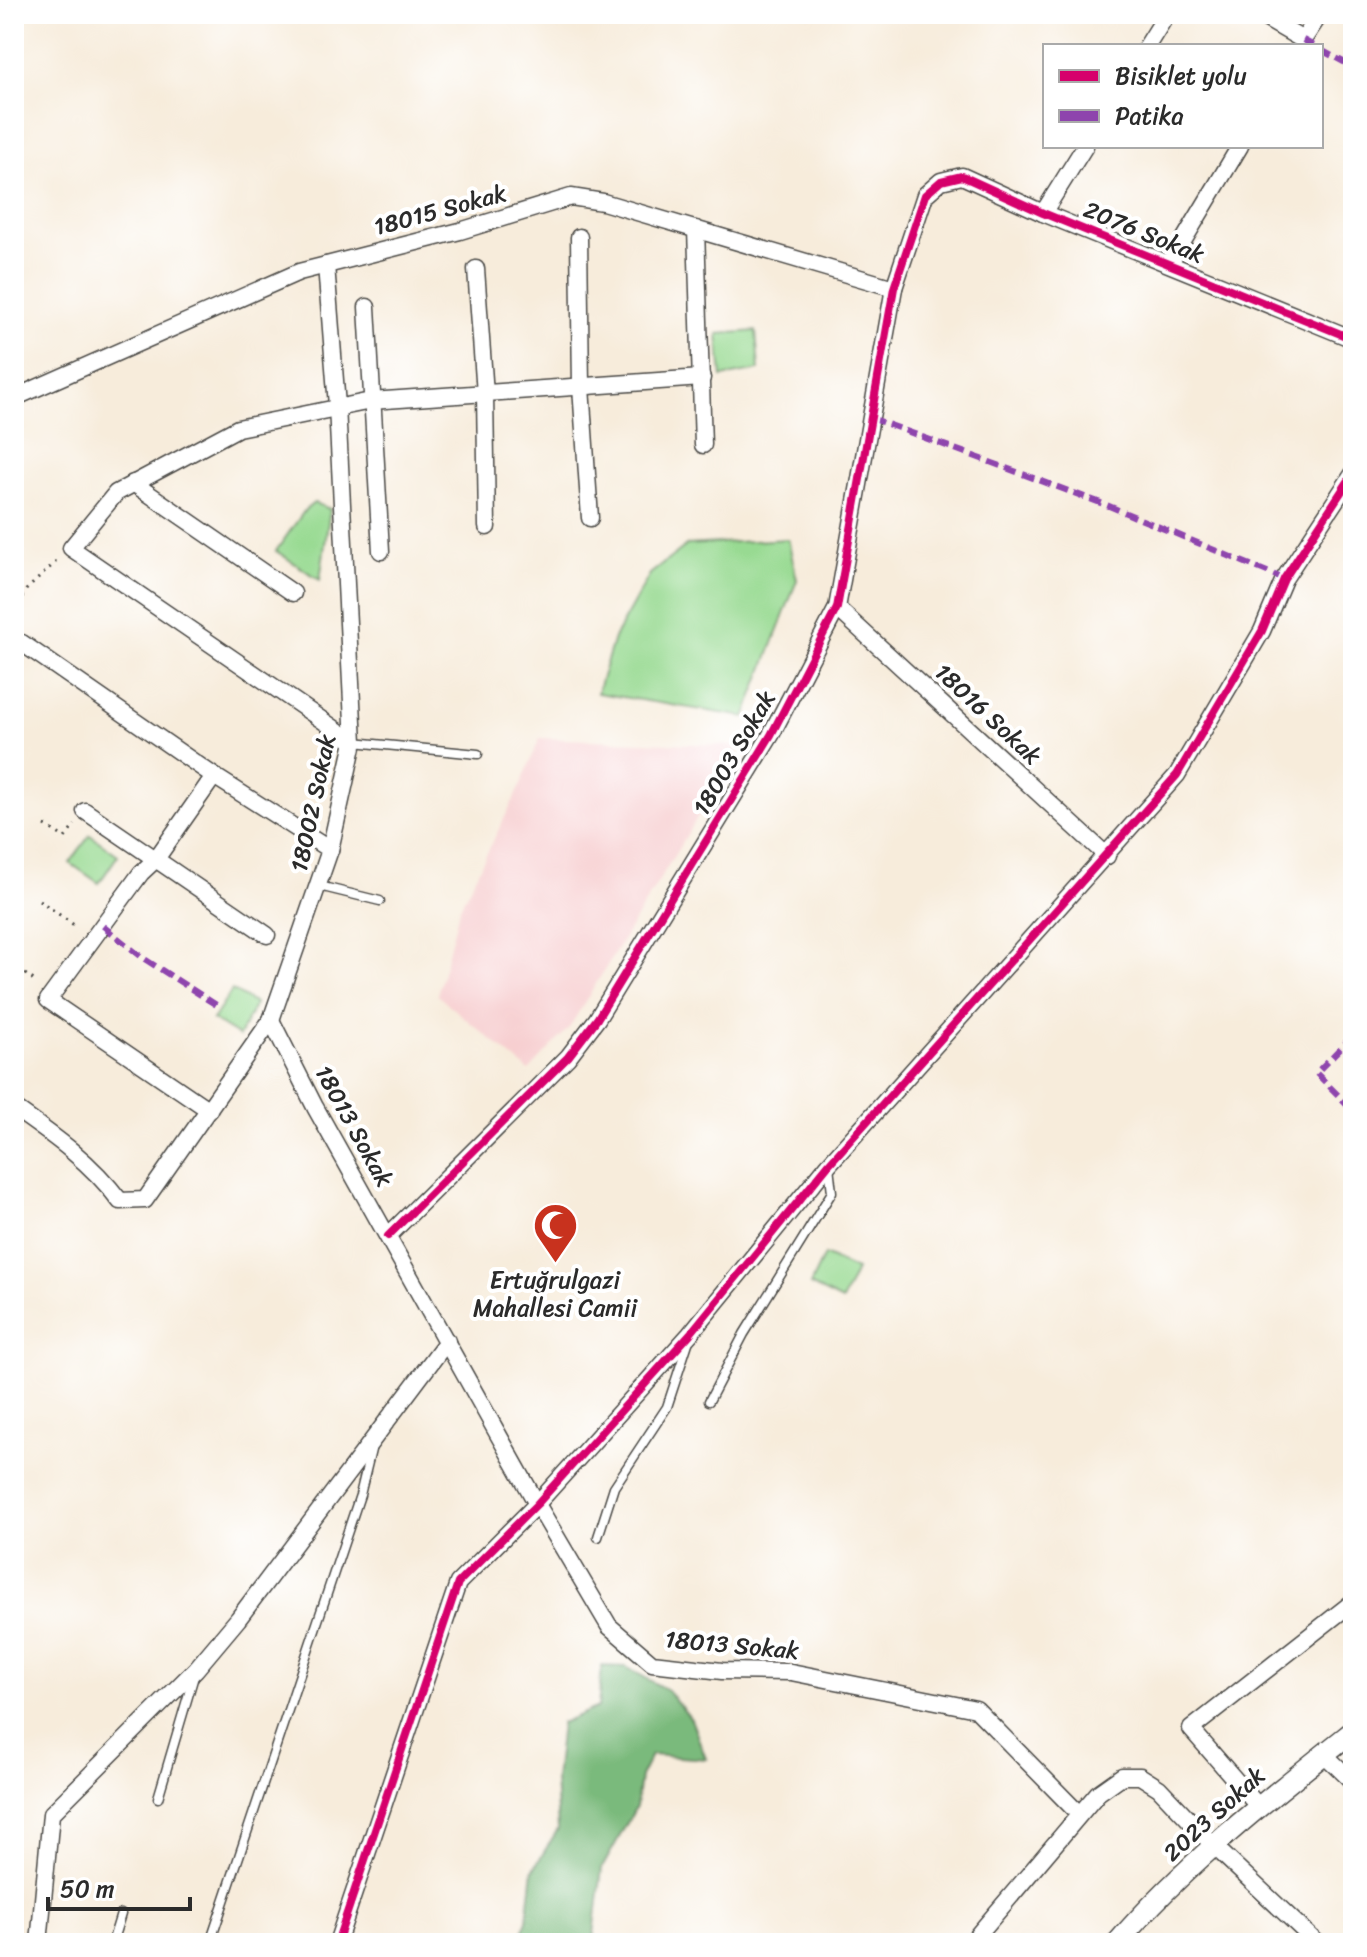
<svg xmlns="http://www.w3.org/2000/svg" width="1367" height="1957" font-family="Sriracha,sans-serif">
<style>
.built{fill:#f7cfd0}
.green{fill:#98da92;stroke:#62825e;stroke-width:2}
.forest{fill:#7aba7c;stroke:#527254;stroke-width:2}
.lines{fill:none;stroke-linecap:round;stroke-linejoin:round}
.service-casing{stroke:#4a4845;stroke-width:11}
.minor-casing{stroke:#4a4845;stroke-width:19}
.tertiary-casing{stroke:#4a4845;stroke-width:23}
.path{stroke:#4a4845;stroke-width:3;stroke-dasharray:2 6;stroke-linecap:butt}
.service{stroke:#fff;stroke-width:8}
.minor{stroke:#fff;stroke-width:16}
.tertiary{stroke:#fff;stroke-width:20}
.quiet{stroke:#8e44ad;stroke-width:6;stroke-dasharray:12 6;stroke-linecap:butt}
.cycleway-casing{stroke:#fff;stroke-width:13}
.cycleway{stroke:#d6006c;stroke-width:8}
.labels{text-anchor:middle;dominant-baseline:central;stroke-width:8;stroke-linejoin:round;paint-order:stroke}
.street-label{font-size:24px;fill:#2b2b2b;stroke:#fff}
.poi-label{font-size:24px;fill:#2b2b2b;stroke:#fff}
</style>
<rect width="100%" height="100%" fill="#fff"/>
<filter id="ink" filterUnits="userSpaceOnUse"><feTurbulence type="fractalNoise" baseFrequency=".0125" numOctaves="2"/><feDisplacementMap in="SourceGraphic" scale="16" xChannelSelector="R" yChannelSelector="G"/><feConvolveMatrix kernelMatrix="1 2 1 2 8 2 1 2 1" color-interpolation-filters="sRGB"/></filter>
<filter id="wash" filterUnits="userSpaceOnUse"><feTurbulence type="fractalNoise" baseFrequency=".006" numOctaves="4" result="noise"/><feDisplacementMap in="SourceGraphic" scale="32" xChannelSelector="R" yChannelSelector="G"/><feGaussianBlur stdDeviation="1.8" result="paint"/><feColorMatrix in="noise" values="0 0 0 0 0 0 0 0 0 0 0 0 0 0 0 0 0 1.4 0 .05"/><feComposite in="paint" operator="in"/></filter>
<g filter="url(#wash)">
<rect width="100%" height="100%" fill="#f7ecdb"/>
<path class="built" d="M540,738l201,8 -172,282 -40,43 -92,-76 23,-88 60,-120z"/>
<g class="green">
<path d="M756,331l3,39 -37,7 -4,-43z"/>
<path d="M314,503l16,6 -10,71 -44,-29 29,-41z"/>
<path d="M788,539l9,41 -52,137 -148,-24 17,-55 36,-64 37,-29z"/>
<path d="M90,835l28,20 -19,28 -29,-20z"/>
<path d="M232,990l23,14 -16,32 -26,-16z"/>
<path d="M824,1255l32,15 -14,31 -32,-16z"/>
</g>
<path class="forest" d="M602,1666l24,1 41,23 24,29 15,40 -55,-4 -11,22 -4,30 -34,61 -9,75h-73l7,-24 6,-49 25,-41 -3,-49 6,-57 37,-16z"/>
</g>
<g filter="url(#ink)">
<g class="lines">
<defs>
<g id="service">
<path d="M354,742l124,12"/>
<path d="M319,886l61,15"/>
<path d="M709,1401l35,-67 88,-142 -3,-26"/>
<path d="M598,1537l16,-50 53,-80 21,-64"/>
<path d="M158,1798l36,-122"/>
<path d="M112,1943l9,-29"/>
<path d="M210,1943l150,-448 11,-45"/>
</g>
<g id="minor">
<path d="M1258,14l45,26 17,-26"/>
<path d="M1147,46l20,-32"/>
<path d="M1043,213l42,-67"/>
<path d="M696,229l7,216"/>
<path d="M579,237l2,150 9,131"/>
<path d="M1170,263l70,-117"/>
<path d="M476,269l9,125 2,133"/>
<path d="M367,307l14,244"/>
<path d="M14,398l285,-126 161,-41 111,-34 32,5 291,86"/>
<path d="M133,483l160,110"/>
<path d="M837,608l270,248"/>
<path d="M22,643l192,133 116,74"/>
<path d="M354,742l-283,-194 45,-55 122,-65 133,-27 331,-23"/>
<path d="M85,811l182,124"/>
<path d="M271,1020l44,87 222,397 72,122 43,37 70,8 69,1 185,37 103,105"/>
<path d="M14,1108c40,28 77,54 106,93l25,-1 126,-180 59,-170 24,-108 -17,-336 -11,-141"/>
<path d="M209,1110l-161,-110 93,-127 15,-14 58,-83"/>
<path d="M388,1236l180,-179 29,-38 174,-284 66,-127 57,-320 31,-93 16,-14 21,-5 81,37 310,126"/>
<path d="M1324,1754l29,28"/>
<path d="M1258,1806l-67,-77 162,-127"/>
<path d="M39,1943l12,-129 145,-145 42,-50 209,-278"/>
<path d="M337,1943l121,-360 79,-79 153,-170 138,-169 349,-390 85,-144 22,-52 69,-105"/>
<path d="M971,1943l127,-150 24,-17h18l19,12 54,57 104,98"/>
</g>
<path id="tertiary" d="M1117,1943c69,-80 153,-146 236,-212"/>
</defs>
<use href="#service" class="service-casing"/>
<use href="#minor" class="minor-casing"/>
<use href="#tertiary" class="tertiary-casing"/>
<g class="path">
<path d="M14,611l12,-21 32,-30"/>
<path d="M45,825l20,13 10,-13"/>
<path d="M39,900l39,28"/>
<path d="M25,974l13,9"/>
</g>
<use href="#service" class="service"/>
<use href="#minor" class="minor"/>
<use href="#tertiary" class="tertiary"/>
<g class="quiet">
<path d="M1303,40l11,6"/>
<path d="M1321,50l32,17"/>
<path d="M871,418l238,88 175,73"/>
<path d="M103,926l40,32 78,50"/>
<path d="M1353,1035l-37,38 37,37"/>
</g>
<defs>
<g id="cycleway">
<path d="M388,1236l180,-179 29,-38 174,-284 66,-127 57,-320 31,-93 16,-14 21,-5 81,37 310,126"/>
<path d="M337,1943l121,-360 79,-79 153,-170 138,-169 349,-390 85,-144 22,-52 69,-105"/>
</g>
</defs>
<use href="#cycleway" class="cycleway-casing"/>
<use href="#cycleway" class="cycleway"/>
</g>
</g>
<defs>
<symbol id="mosque-pin" viewBox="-11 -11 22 30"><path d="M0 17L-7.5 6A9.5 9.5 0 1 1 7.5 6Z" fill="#c8321e" stroke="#fff"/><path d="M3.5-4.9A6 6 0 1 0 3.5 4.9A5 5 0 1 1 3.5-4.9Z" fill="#fff"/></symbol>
</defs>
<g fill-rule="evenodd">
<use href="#mosque-pin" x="530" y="1200" width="51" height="69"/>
</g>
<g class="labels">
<g class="street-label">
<text transform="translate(440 210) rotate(-15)">18015 Sokak</text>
<text transform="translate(1144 232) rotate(22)">2076 Sokak</text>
<text transform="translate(988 714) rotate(43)">18016 Sokak</text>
<text transform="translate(734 753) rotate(-60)">18003 Sokak</text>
<text transform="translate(313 803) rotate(-78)">18002 Sokak</text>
<text transform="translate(354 1126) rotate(61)">18013 Sokak</text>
<text transform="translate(732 1645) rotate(5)">18013 Sokak</text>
<text transform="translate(1214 1814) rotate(-42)">2023 Sokak</text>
</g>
<g class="poi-label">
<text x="555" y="1280">Ertuğrulgazi<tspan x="555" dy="28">Mahallesi Camii</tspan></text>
</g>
</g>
<rect width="1367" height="1957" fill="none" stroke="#fff" stroke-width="48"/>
<rect x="1043" y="44" width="280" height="104" fill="#ffffff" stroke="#aaaaaa" stroke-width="2"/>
<rect x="1059" y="70" width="40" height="12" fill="#d6006c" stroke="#aaaaaa" stroke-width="2"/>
<text x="1115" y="84" font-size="24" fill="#2b2b2b">Bisiklet yolu</text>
<rect x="1059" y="110" width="40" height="12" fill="#8e44ad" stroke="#aaaaaa" stroke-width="2"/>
<text x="1115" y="124" font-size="24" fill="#2b2b2b">Patika</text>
<path d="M48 1897v12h142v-12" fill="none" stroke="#2b2b2b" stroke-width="4"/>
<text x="60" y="1897" font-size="24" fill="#2b2b2b" stroke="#ffffff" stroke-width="6" paint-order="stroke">50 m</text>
</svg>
